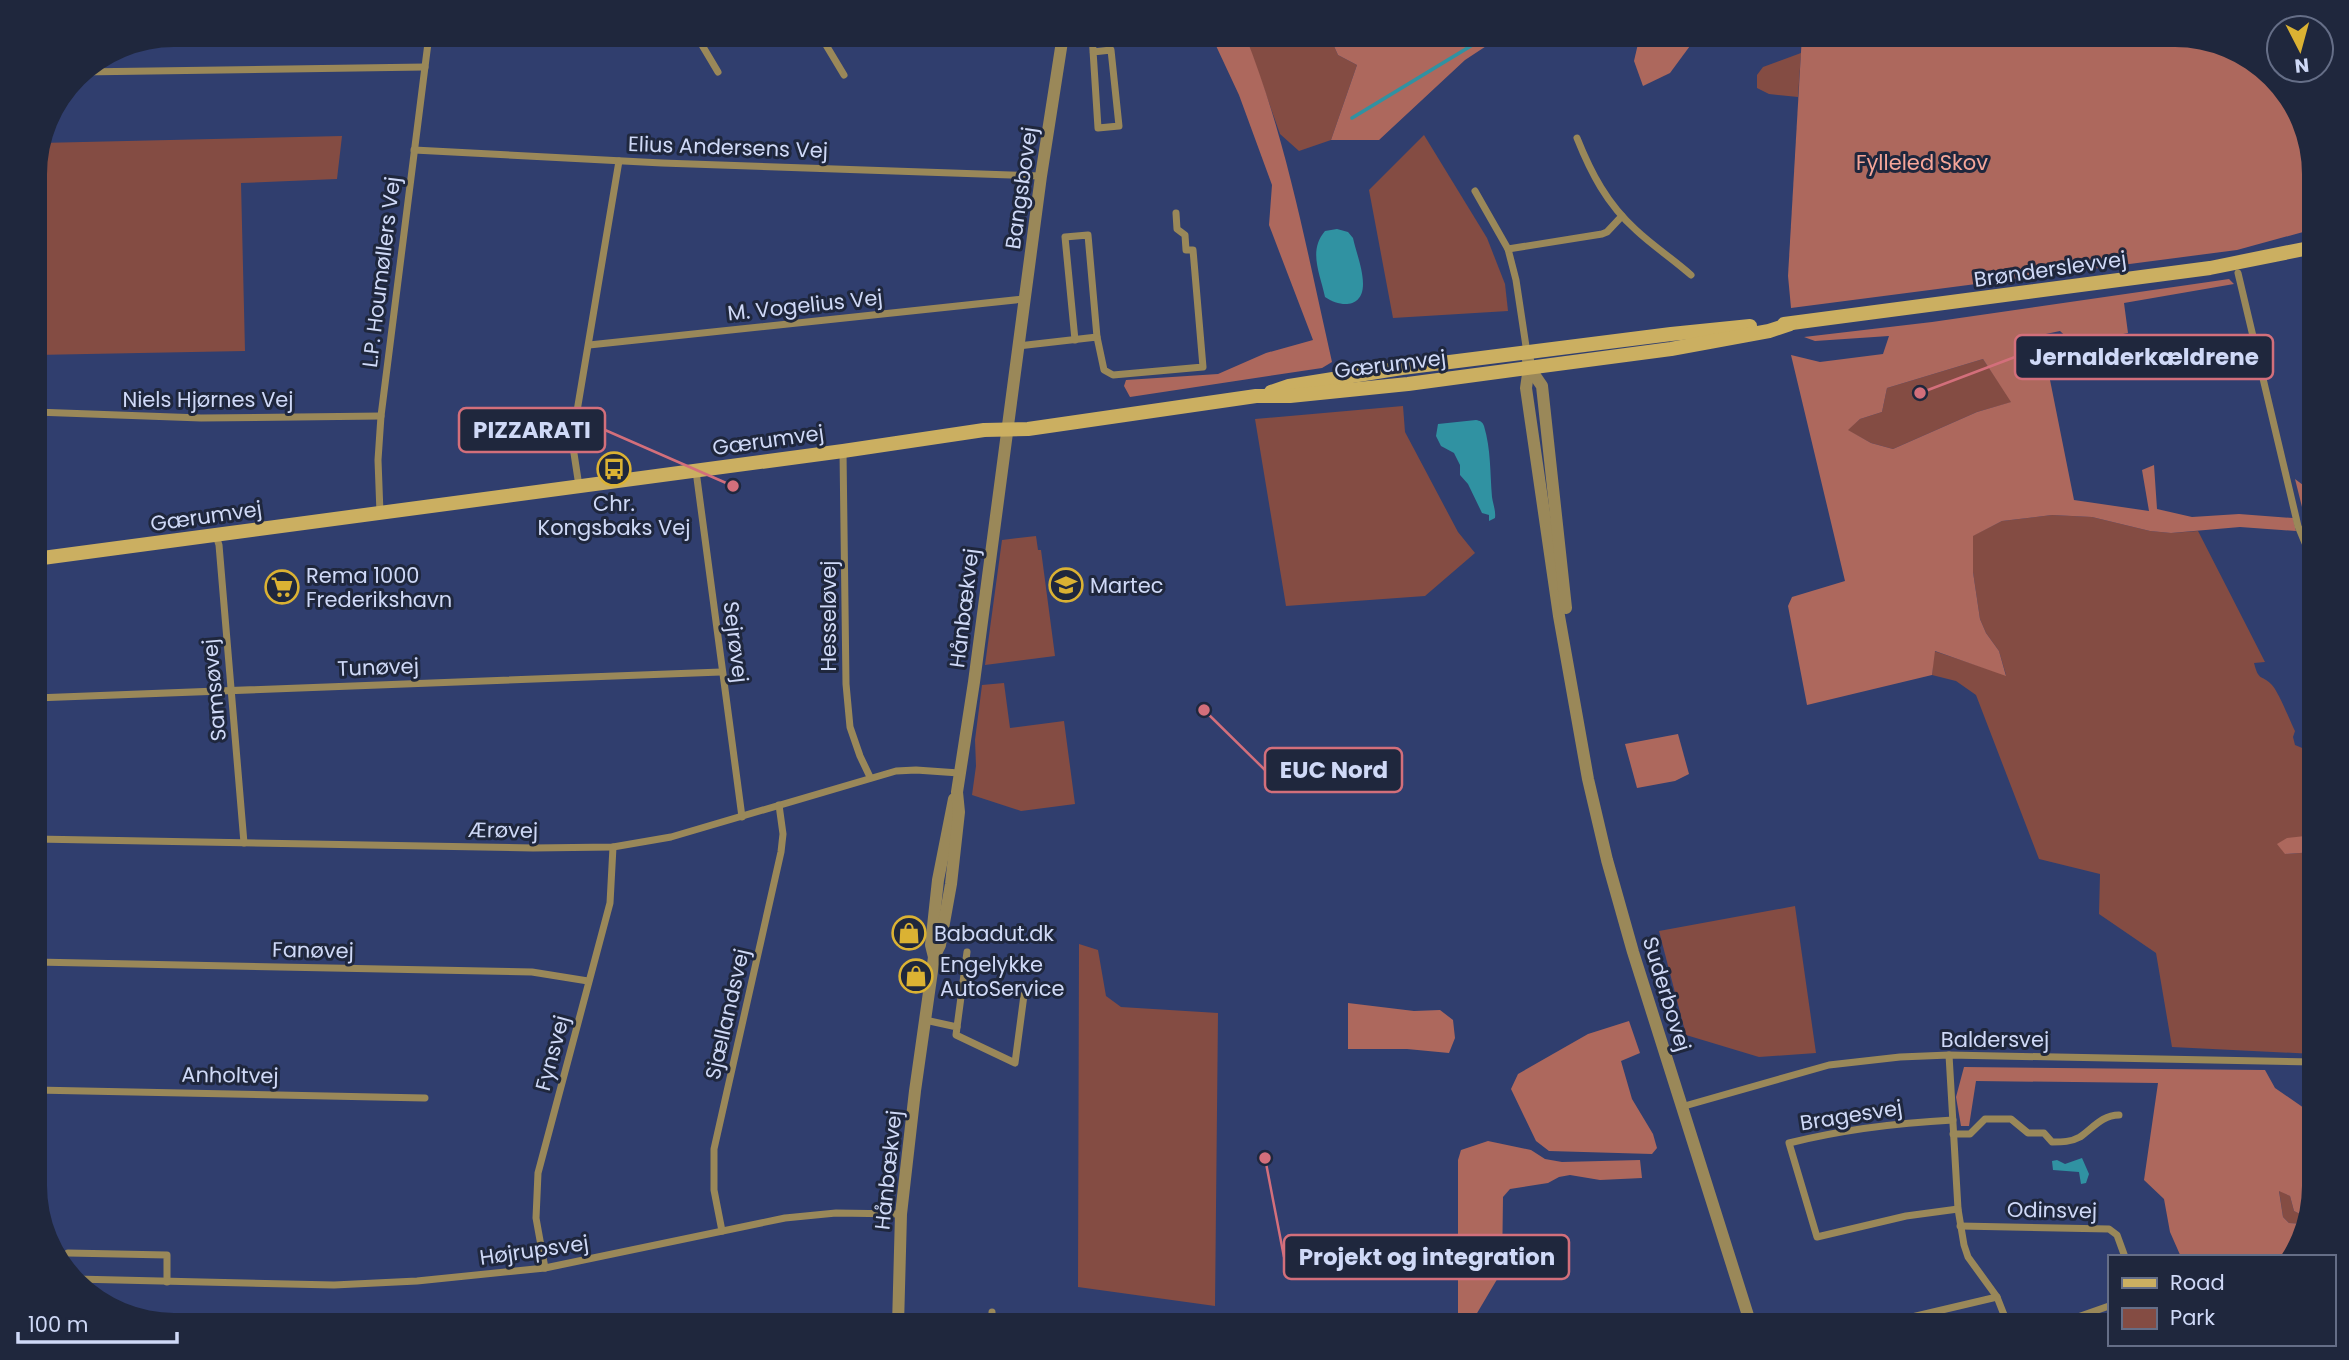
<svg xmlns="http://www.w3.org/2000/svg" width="2349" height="1360" font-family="Poppins,sans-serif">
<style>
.green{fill:#844c43}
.forest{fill:#ad685d;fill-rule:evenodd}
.water{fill:#3092a2}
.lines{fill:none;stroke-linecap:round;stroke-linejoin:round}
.stream{stroke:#3092a2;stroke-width:3.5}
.minor{stroke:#9a8859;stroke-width:7}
.tertiary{stroke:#9a8859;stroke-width:12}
.secondary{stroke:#cbaf61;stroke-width:14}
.labels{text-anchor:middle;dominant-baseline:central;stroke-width:6;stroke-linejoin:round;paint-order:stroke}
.street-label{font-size:21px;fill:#cfd9f7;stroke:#1f273d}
.park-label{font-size:21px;fill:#f6a699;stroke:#1f273d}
.poi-label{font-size:21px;fill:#cfd9f7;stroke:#1f273d;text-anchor:start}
.leader{fill:none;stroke:#d36f7b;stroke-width:2.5}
.callout-dot{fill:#d36f7b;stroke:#1f273d;stroke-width:2.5}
.callout{fill:#1f273d;stroke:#d36f7b;stroke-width:2.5}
.callout-label{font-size:23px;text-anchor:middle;font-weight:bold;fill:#cfd9f7}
</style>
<rect width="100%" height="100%" fill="#303e6e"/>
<g class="green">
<path d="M1245,35h84l9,20 19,10 -26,75 -32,11 -19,-17z"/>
<path d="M1801,53l-3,44 -29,-3 -12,-6v-13l6,-8z"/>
<path d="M1424,135l63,103 18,46 3,27 -115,7 -24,-128z"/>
<path d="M342,136l-5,43 -96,4 4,168 -210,4v-190l5,-22z"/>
<path d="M1983,359l29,43 -35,10 -84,37 -22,-6 -24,-13 13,-11 22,-7 5,-24z"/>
<path d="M1403,406l2,26 53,100 17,21 -50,43 -139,10 -31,-187z"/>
<path d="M2052,515l40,2 58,14 21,2 27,-2 67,131 -11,1c5,19 7,11 17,21 7,6 19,37 24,47l-2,6 2,8 12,5 6,20 -6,7 7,14v48l-9,-3 -20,18 29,-2v202l-142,-7 -16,-94 -57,-39 1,-40 -61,-15 -63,-164 -20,-14 -24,-6 2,-24 72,24 -7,-24 -13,-18 -6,-14 -7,-47 -1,-36 30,-15z"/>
<path d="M1036,536l2,14h3l14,106 -70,9 17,-125z"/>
<path d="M1004,683l6,45 54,-7 11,83 -54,7 -49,-16 4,-29 -1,-26 7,-55z"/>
<path d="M1795,906l21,147 -57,4 -73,-22 -27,-104z"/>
<path d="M1079,944l19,6 8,46 15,11 97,6 -3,293 -137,-19z"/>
<path d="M2279,1190l11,6 4,15 12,6 -2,7 -15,-1 -6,-6z"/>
</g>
<g class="forest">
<path d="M1211,35h34c42,105 62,217 87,327l-10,6 -192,29 -6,-11 2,-6 92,-6 48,-21 47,-13 -44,-115 3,-40 -33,-90z"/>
<path d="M1329,35h174l-38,25 -86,80h-48l26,-75 -19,-10z"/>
<path d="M1640,35h58l-28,38 -27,13 -9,-25z"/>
<path d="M1802,35h373l69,18 51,51 19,61v64l-77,21 -446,58 -3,-32z"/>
<path d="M2229,279l5,5 -110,19 4,30 -54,11 -14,-13 -19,4 33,165 75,11 -7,-41 12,-5 3,44 35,8 47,-3 54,4 3,13 -56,-4 -69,6 -21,-2 -58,-14 -40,-2 -50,6 -29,15v36l7,47 6,14 13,18 7,25 -71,-25 -3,24 -125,30 -19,-99 4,-9 53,-16 -54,-226 29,7 63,-8 6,-18 -74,5 -11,-4 128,-15zM1983,359l28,43 -34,10 -84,37 -22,-6 -23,-13 12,-11 22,-7 5,-24z"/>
<path d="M2295,479l8,6 8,-1 3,-4v75z"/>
<path d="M1678,734l11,40 -14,7 -38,7 -12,-44z"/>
<path d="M2305,836l9,3v13l-29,2 -8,-10 10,-6z"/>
<path d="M1348,1003l66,8 26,-1 13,10 2,18 -6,15 -42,-4h-59z"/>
<path d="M1629,1021l11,32 -19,8 11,38 21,35 4,14 -5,6 -103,-3 -13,-10 -25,-52 7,-15 70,-40z"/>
<path d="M1964,1067l301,3 10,18 39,27v72l-8,30 -12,-6 -4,-15 -11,-5 4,26 6,6 15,1 -8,31 -115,2 -11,-25 -6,-33 -20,-19 14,-97 -182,-2 -7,45h-8l-5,-29z"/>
<path d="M1488,1141l43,9 14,9 17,3 78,-2 2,18 -42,2 -30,-5 -11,2 -11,6 -38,6 -7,8 -1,74 -32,54 -12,-1v-164l3,-10z"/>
</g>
<g class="water">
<path d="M1337,229l11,3 5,6c3,14 10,31 10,46 0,24 -22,24 -38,13 -5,-24 -17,-46 0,-66z"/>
<path d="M1476,420c4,1 6,1 8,6 7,23 6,47 8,71 1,7 4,14 3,21l-6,3v-6l-7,-2 -14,-29 -8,-9v-10l-6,-12 -13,-7 -5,-10 2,-12z"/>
<path d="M2082,1158l7,16 -3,9 -5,1 -2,-12 -26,-2 -1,-9 5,-1 8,4z"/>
</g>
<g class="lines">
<path class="stream" d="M1352,118l137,-83"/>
<g class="minor">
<path d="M696,35l22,37"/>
<path d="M820,35l24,40"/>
<path d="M1092,35l6,93 21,-2 -8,-76 -18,2"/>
<path d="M81,72l344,-5"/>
<path d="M1577,138c14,35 30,66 59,92 17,16 37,29 55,45"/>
<path d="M414,150l248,13 379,13"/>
<path d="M1475,191l33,58 8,31 11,73"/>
<path d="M1508,249l94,-15 5,-2 15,-16"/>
<path d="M2238,273l60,253 16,39"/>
<path d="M1075,340l-10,-103 23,-2 9,102"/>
<path d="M589,345l435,-46"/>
<path d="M1018,346l79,-9 7,33 9,5 90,-8 -10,-117h-7l-1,-15 -8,-6 -1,-16"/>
<path d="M35,412l166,6 180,-2"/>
<path d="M843,451l3,233 4,43 10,29 10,21"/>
<path d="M696,471l46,346"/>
<path d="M579,486l-6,-39 2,-24 44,-262"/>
<path d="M380,513l-2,-53 3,-44 48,-381"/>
<path d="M216,536l3,9 25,298"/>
<path d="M35,698l686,-26"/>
<path d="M35,839l498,9 80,-1 58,-10 225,-66 20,-1 43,3"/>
<path d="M35,962l497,10 56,9"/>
<path d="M925,1020l32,7 -1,8 59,28 9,-68"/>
<path d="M957,1027l10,-75"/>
<path d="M1949,1055l9,154 6,36 4,12 29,40 11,28"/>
<path d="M35,1090l390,8"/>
<path d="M1681,1107l148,-42 71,-8 49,-2 365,7"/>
<path d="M1953,1120c-57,3 -108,9 -164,23l28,94 89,-21 52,-7"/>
<path d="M1953,1134h17l15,-15h26l17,14h16l8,9c10,0 19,0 28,-5 13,-9 22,-22 39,-22"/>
<path d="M1960,1226l149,3 8,6 8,22"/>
<path d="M722,1231l-8,-41v-41l67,-297 2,-18 -4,-29"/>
<path d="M68,1253l99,2v27"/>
<path d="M545,1268l-9,-50 2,-45 72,-270 3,-56"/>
<path d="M75,1279l259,6 83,-4 128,-13 240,-50 51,-5 65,1"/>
<path d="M992,1312v13"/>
<path d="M1878,1325l119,-28"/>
<path d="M2055,1325l54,-19"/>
</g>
<g class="tertiary">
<path d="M1527,353l2,14 -3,21 33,228 29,163 19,81 26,92 118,373"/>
<path d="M1529,367l13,19 24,222"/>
<path d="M934,957l-3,-12 7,-65 16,-81"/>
<path d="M898,1325l3,-111 14,-123 19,-134 6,-12 11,-61 8,-72 -2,-20 17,-110 67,-506 22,-141"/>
</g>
<g class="secondary">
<path d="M1784,324l426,-56 104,-21"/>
<path d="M1271,392l18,-6 113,-18 269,-34 79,-8"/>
<path d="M35,559l808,-108 141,-21 44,-1 228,-33h34l118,-12 263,-35 98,-18 21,-7"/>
</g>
</g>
<defs>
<symbol id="bus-ring" viewBox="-11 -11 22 22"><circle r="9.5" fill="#1f273d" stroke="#dbb233" stroke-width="1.5"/><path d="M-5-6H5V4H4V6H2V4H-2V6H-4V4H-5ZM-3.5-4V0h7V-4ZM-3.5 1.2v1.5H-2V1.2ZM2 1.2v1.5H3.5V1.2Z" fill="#dbb233"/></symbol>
<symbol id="university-ring" viewBox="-11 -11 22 22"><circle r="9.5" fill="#1f273d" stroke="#dbb233" stroke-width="1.5"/><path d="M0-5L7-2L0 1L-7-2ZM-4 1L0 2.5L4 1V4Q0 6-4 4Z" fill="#dbb233"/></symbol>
<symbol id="supermarket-ring" viewBox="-11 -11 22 22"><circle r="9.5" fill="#1f273d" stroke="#dbb233" stroke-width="1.5"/><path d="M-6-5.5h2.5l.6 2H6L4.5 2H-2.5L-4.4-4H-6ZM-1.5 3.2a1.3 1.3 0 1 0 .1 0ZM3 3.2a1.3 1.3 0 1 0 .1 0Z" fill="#dbb233"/></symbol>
<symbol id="shop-ring" viewBox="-11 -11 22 22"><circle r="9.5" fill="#1f273d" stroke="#dbb233" stroke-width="1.5"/><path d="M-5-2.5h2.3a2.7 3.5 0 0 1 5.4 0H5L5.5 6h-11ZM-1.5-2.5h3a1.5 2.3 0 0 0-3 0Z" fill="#dbb233"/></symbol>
</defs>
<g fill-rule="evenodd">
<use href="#bus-ring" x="595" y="450" width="38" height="38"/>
<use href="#university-ring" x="1047" y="566" width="38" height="38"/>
<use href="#supermarket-ring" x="263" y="568" width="38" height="38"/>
<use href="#shop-ring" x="890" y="914" width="38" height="38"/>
<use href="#shop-ring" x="897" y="957" width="38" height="38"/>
</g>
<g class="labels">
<g class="street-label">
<text transform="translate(728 147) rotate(2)">Elius Andersens Vej</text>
<text transform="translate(1021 188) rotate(-82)">Bangsbovej</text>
<text transform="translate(2050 269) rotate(-8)">Brønderslevvej</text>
<text transform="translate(381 272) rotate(-83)">L.P. Houmøllers Vej</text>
<text transform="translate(805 305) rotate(-6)">M. Vogelius Vej</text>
<text transform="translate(1390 364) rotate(-7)">Gærumvej</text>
<text x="208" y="399">Niels Hjørnes Vej</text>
<text transform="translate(768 440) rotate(-8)">Gærumvej</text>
<text transform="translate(206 516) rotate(-8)">Gærumvej</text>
<text transform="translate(964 608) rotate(-83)">Hånbækvej</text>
<text transform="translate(828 616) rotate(-90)">Hesseløvej</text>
<text transform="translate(736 642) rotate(83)">Sejrøvej</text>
<text transform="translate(378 667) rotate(-2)">Tunøvej</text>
<text transform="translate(214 690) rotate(-95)">Samsøvej</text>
<text transform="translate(503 830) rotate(1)">Ærøvej</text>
<text transform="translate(313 950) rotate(1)">Fanøvej</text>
<text transform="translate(1667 994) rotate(73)">Suderbovej</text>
<text transform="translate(727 1014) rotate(-77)">Sjællandsvej</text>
<text x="1995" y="1039">Baldersvej</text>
<text transform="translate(552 1053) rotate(-75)">Fynsvej</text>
<text transform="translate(230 1075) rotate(1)">Anholtvej</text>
<text transform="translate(1851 1115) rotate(-9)">Bragesvej</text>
<text transform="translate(888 1170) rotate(-84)">Hånbækvej</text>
<text transform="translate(2052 1210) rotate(1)">Odinsvej</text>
<text transform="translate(534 1250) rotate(-8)">Højrupsvej</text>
</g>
<g class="park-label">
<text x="1922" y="162">Fylleled Skov</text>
</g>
<g class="poi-label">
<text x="614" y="503" text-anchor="middle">Chr.<tspan x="614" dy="24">Kongsbaks Vej</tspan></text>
<text x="306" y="575">Rema 1000<tspan x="306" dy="24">Frederikshavn</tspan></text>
<text x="1090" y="585">Martec</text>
<text x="934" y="933">Babadut.dk</text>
<text x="940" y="964">Engelykke<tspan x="940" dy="24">AutoService</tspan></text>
</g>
</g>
<path d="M0 0H2349V1360H0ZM174 47H2175A127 127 0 0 1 2302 174V1186A127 127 0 0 1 2175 1313H174A127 127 0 0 1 47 1186V174A127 127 0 0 1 174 47Z" fill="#1f273d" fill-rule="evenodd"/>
<path class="leader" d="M1920 393L2015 357M733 486L605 430M1204 710L1265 770M1265 1158L1284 1257"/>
<g class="callout-dot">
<circle cx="1920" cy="393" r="7"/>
<circle cx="733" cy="486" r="7"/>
<circle cx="1204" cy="710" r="7"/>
<circle cx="1265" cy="1158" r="7"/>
</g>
<g class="callout">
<rect x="2015" y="335" width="258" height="44" rx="7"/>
<rect x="459" y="408" width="146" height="44" rx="7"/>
<rect x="1265" y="748" width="137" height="44" rx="7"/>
<rect x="1284" y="1235" width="285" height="44" rx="7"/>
</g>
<g class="callout-label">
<text x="2144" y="365">Jernalderkældrene</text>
<text x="532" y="438">PIZZARATI</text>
<text x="1334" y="778">EUC Nord</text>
<text x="1427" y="1265">Projekt og integration</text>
</g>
<rect x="2108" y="1255" width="228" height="91" fill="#1f273d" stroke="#656e87" stroke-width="2"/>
<rect x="2122" y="1278" width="35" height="10" fill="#cbaf61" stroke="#656e87" stroke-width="2"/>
<text x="2170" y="1290" font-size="21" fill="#cfd9f7">Road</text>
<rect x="2122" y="1308" width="35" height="21" fill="#844c43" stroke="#656e87" stroke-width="2"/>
<text x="2170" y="1325" font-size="21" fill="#cfd9f7">Park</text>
<g transform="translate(2300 49) rotate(174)"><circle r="33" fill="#1f273d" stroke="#656e87" stroke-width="2"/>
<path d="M0-5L12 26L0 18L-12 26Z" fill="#dbb233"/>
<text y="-10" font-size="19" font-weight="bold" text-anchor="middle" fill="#cfd9f7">N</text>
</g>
<path d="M18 1332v10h159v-10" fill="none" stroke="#cfd9f7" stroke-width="3.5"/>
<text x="28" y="1332" font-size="21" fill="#cfd9f7" stroke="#1f273d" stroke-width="5" paint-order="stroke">100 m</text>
</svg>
